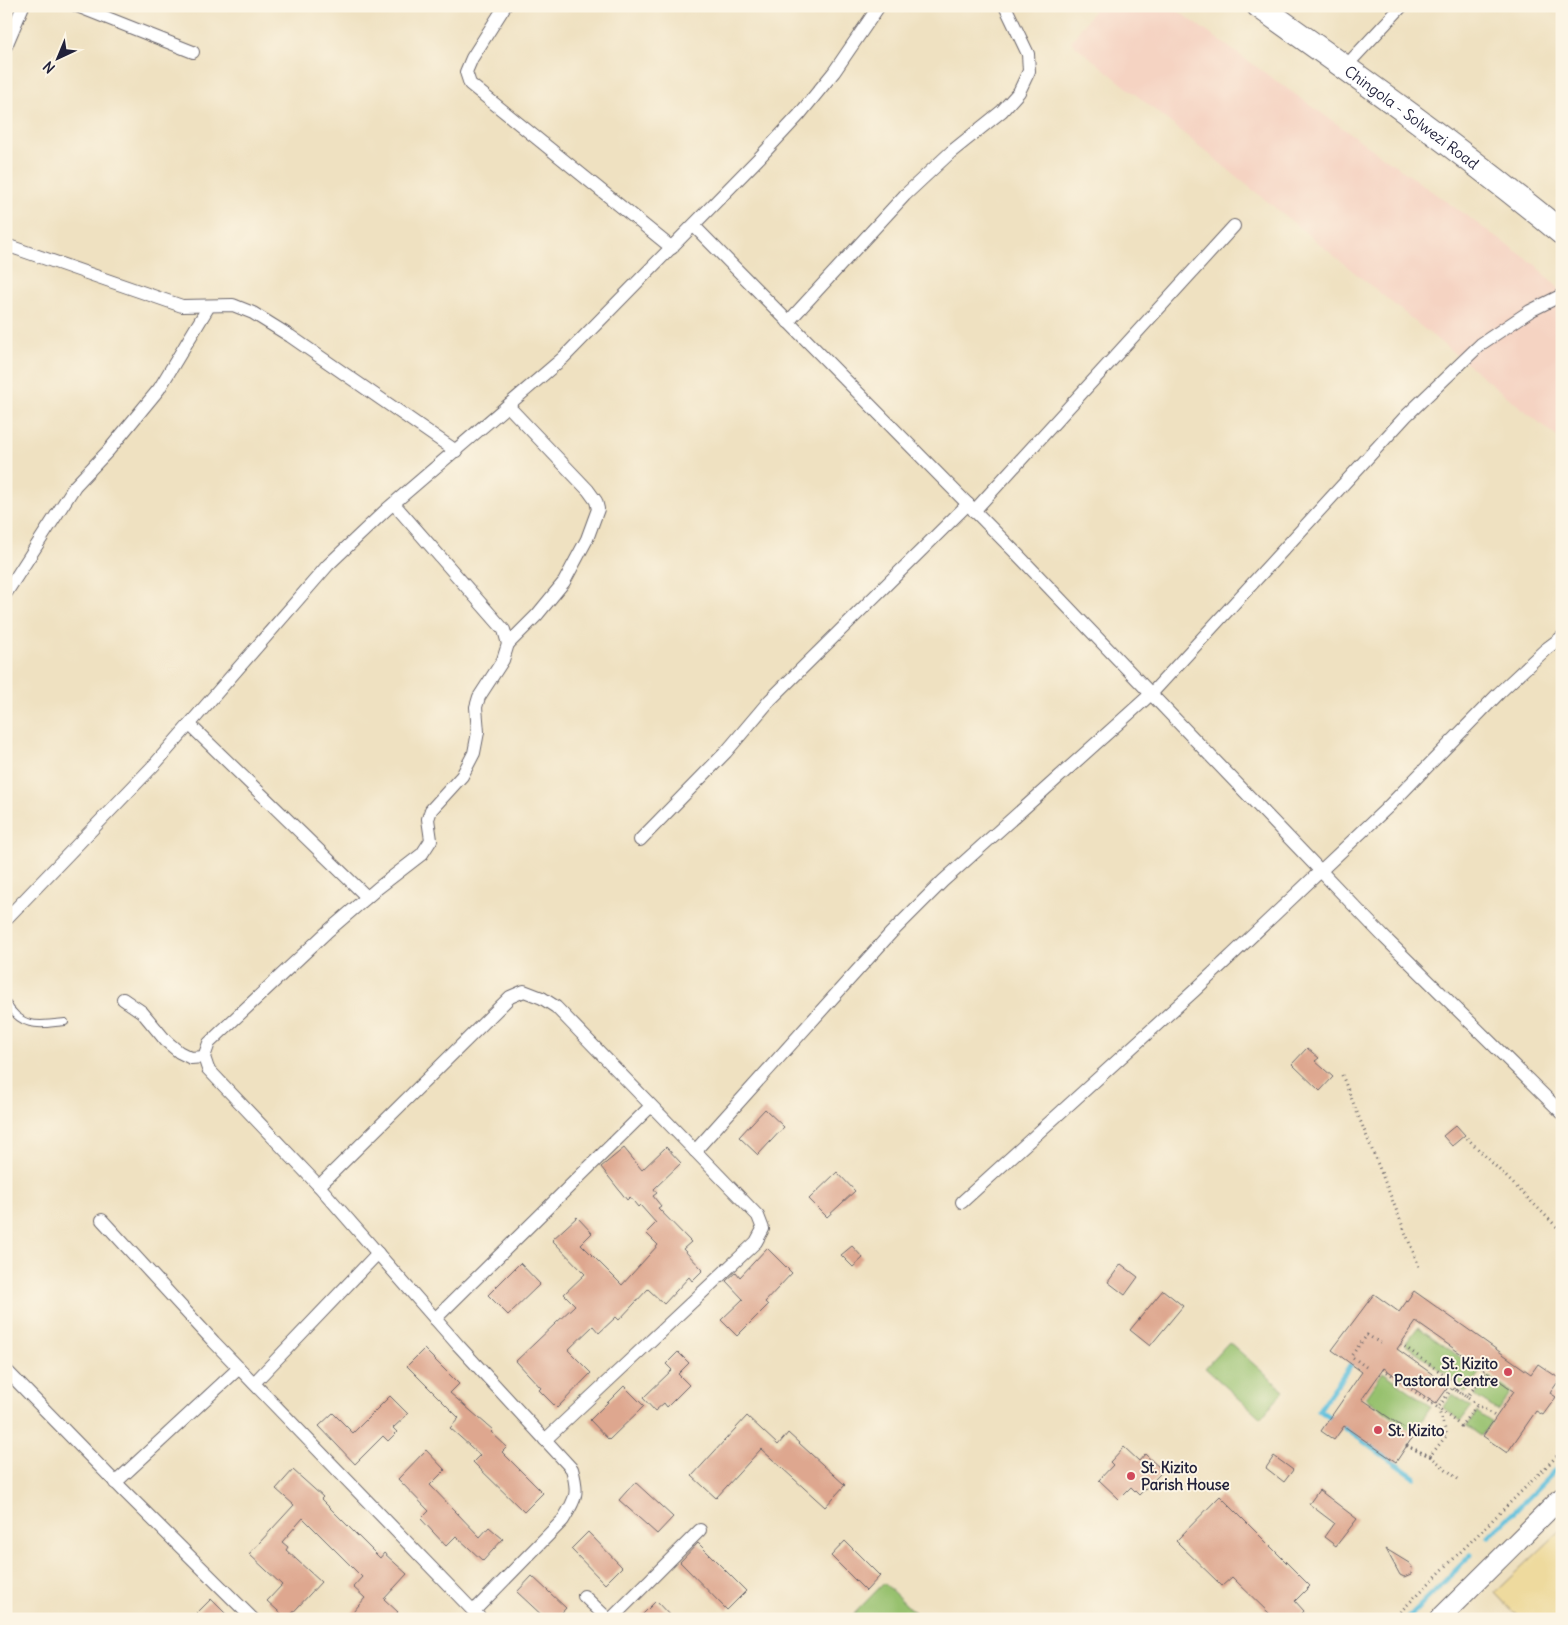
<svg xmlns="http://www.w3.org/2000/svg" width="1568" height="1625" font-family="Delius,sans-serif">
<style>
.built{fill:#f5d3c2}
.green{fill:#97c16e;stroke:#5c7254}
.sand{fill:#eeda9e;stroke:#887e6c}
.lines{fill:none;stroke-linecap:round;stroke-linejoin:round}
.stream{stroke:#5ec0dd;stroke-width:5}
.building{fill:#dea78f}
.lane-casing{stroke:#6a656a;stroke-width:8}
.street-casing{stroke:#6a656a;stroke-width:14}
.secondary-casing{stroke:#6a656a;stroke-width:21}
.highway-casing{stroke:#6a656a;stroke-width:26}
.path{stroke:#6a656a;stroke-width:3;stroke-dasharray:1 4;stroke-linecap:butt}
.lane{stroke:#fff;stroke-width:6}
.street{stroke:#fff;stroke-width:12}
.secondary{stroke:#fff;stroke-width:19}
.highway{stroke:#fff;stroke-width:24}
.poi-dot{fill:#d1495b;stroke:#fcf5e5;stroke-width:2}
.labels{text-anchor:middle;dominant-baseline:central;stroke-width:4;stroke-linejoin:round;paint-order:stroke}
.street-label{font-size:15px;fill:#22223b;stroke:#fcf5e5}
.poi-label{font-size:15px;font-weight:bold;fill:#22223b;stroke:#fcf5e5;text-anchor:start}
</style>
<rect width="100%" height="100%" fill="#fcf5e5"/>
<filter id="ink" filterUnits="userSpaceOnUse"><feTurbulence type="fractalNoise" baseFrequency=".02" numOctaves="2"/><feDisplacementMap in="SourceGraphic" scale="10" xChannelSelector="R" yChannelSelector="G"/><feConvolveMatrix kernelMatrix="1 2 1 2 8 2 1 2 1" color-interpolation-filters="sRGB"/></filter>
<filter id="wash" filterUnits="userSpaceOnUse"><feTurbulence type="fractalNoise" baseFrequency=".0096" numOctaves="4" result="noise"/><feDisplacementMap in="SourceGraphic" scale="20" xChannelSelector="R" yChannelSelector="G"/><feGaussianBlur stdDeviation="1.12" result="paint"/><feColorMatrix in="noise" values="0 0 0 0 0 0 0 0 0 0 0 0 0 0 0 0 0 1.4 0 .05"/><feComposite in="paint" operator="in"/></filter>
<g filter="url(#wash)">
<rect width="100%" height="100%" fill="#efe1c1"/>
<path class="built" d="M1097,6h74l366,260 25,26v149l-491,-399z"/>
<g class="green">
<path d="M1418,1327l63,45 -15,21 -8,-6 2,-3 -55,-40z"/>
<path d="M1229,1342l55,49 -23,27 -56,-50z"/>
<path d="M1383,1372l48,34 -18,26 -48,-34z"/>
<path d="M1489,1377l22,15 -13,19 -23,-15z"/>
<path d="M1453,1394l18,13 -10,14 -18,-13z"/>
<path d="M1477,1412l14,10 -10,14 -14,-10z"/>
<path d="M884,1583l37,36h-72z"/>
</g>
<path class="sand" d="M1562,1529v90h-42l-25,-26z"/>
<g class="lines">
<g class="stream">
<path d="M1354,1360l-35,50 95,67"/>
<path d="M1489,1537l73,-73"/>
<path d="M1407,1619l64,-64"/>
</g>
</g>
<g id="blocks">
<g class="building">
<path d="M1307,1048l12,10 -4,3 18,16 -13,14 -28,-27z"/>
<path d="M765,1109l19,18 -26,28 -19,-18z"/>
<path d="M1456,1125l9,10 -13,11 -9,-10z"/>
<path d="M666,1147l15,16 -27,26 3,4 -4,3 8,10 -3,2 33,34 -8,7 20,21 -11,11 -3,-4 -25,27 -16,-15 -29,31 -3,-3 -17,16 -6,-7 -25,24 23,23 -34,35 -18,-18 2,-2 -25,-27 59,-56 -11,-11 21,-20 -33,-34 25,-23 15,16 -11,11 41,41 36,-40 -12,-12 10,-10 -16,-18 -2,2 -8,-10 -3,3 -26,-33 23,-19 18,22z"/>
<path d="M837,1172l18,19 -28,26 -18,-18z"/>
<path d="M852,1246l11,12 -10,9 -12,-12z"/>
<path d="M767,1248l25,25 -27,29 3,3 -31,31 -16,-16 22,-21 -17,-18 10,-9 4,5z"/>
<path d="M520,1263l20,21 -32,31 -20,-20z"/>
<path d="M1121,1264l17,13 -13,18 -17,-13z"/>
<path d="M1163,1290l20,16 -33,40 -20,-16z"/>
<path d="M1414,1291l117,83 7,-10 22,15 -10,14 6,4 -13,18 -7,-4 -29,42 -24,-17 31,-45 -98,-69 -19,27 52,37 -13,18 -52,-36 -22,31 52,36 -18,27 -52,-36 -10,14 -13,-9 41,-59 -30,-22 42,-56 25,18z"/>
<path d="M424,1349l35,35 -9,9 43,37 -2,2 16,15 -5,5 41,41 -19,19 -51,-50 7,-7 -30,-27 9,-10 -52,-52z"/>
<path d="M678,1352l11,11 -11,11 11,11 -22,22 -3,-4 -9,8 -12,-13 29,-28 -6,-6z"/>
<path d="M624,1386l20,20 -35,34 -19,-20z"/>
<path d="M390,1396l18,18 -15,14 4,4 -9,9 -5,-5 -28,28 -36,-38 14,-13 20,20z"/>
<path d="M747,1416l31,29 10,-12 57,52 -20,22 -64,-58 -45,49 -24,-22z"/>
<path d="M1124,1447l15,14 6,-7 18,17 -24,24 -8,-8 -12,12 -20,-19 14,-15 -3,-3z"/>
<path d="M426,1450l19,20 -15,15 50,52 9,-10 14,12 -20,22 -27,-25 -10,10 -25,-27 8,-8 -31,-32z"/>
<path d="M1274,1456l19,14 -9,12 -18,-14z"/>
<path d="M293,1470l30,27 -2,2 59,59 4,-5 23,21 -23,25 14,13 -7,7h-44l18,-21 -12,-11 9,-10 -59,-59 -21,24 6,5 -2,3 35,32 -34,37 -20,-18 15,-16 -33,-31 45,-49 -18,-16z"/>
<path d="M635,1482l38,35 -16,17 -38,-34z"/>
<path d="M1319,1490l38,29 -21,27 -12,-9 10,-14 -25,-19z"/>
<path d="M1220,1496l90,90 -15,15 9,10 -7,8h-22l-43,-42 -10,9 -46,-45z"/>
<path d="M588,1532l34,35 -17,17 -34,-35z"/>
<path d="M845,1541l35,35 -14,15 -35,-35z"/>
<path d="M698,1543l48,48 -19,19 -47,-48z"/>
<path d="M1386,1549l23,14 3,4 -1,7 -7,3 -4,-2z"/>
<path d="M532,1576l34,32 -10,11h-10l-29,-27z"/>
<path d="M211,1599l20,20h-40z"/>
<path d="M656,1601l17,18h-35z"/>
</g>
</g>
</g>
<g filter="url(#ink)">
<use href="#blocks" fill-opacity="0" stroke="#6a656a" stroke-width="1"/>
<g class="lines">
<defs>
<path id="lane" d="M6,1002c15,27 33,23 59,20"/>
<g id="street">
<path d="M77,6l116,46"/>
<path d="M505,6l-33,52 -6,14 4,12 202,164"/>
<path d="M6,46l17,-40"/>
<path d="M1345,67l57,-61"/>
<path d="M694,226l323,328 366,382 179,177"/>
<path d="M6,245l176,61 51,-1 20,8 37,23 166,115"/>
<path d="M788,322l117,-127 46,-43 51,-41 17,-19 10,-21 -1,-17 -23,-48"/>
<path d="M508,406l80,84 8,11 2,8 -11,30 -23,43 -27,33 -29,29"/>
<path d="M394,504l110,126 4,14 -5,16 -24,37 -3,10 2,25 -4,21 -12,23 -31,34 -3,9 3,21 -9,14 -44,34 -50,43 -119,112 -5,14 4,12 111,117 139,159 114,124c7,25 4,29 -9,51l-89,91"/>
<path d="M974,511l260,-285"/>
<path d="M6,593l69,-107 33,-35 51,-62 50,-83"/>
<path d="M190,725l177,172"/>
<path d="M640,840l86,-88 44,-52 198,-196"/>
<path d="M6,919l149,-155 173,-199 59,-56 176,-151 197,-201 39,-42 35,-43 45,-66"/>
<path d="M123,999l19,13 24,29 13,11 12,6 13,-1"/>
<path d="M695,1151l196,-218 52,-52 208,-187 255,-278 75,-72 49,-33 32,-16"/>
<path d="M319,1186l191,-189 14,-6 18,7 14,9 202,209 5,13 -7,13 -211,198"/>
<path d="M962,1202l232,-211 193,-183 112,-115 47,-44 16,-12"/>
<path d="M102,1220l112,122 267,277"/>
<path d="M435,1319l216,-213"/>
<path d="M6,1370l117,120 130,129"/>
<path d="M254,1383l124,-130"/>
<path d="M115,1483l124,-115"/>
<path d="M584,1596l24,23"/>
<path d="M611,1619l89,-89"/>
</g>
<path id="secondary" d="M1439,1619l123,-122"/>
<g id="highway">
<path id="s1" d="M1259,6c103,73 205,146 303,227"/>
</g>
</defs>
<use href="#lane" class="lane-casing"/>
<use href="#street" class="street-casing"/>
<use href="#secondary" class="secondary-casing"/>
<use href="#highway" class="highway-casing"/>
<g class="path">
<path d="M1342,1075l78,194"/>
<path d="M1467,1138l95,94"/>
<path d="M1366,1367l-15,-11 16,-21 15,9"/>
<path d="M1383,1369l55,39 18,-25 -55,-39"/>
<path d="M1485,1373l-18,24 -14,-9 43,29"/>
<path d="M1407,1446l1,1 22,9z"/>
<path d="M1458,1479l-28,-23 17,-21 -9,-27 23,18 17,-22"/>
<path d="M1393,1619l169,-168"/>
</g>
<use href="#lane" class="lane"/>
<use href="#street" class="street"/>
<use href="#secondary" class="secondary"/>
<use href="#highway" class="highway"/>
</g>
</g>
<g class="poi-dot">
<circle cx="1508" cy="1372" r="5"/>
<circle cx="1378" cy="1430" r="5"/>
<circle cx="1131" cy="1476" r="5"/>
</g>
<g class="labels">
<g class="street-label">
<text stroke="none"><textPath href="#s1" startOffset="189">Chingola - Solwezi Road</textPath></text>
</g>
<g class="poi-label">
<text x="1498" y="1363" text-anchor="end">St. Kizito<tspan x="1498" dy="17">Pastoral Centre</tspan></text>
<text x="1388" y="1430">St. Kizito</text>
<text x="1141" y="1467">St. Kizito<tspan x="1141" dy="17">Parish House</tspan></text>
</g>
</g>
<rect width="1568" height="1625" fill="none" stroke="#fcf5e5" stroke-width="25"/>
<g transform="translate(58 58) rotate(224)" stroke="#fcf5e5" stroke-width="4" paint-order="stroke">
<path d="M0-4L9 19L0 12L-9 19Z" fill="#22223b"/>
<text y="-8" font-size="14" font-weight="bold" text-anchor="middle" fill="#22223b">N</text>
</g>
</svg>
